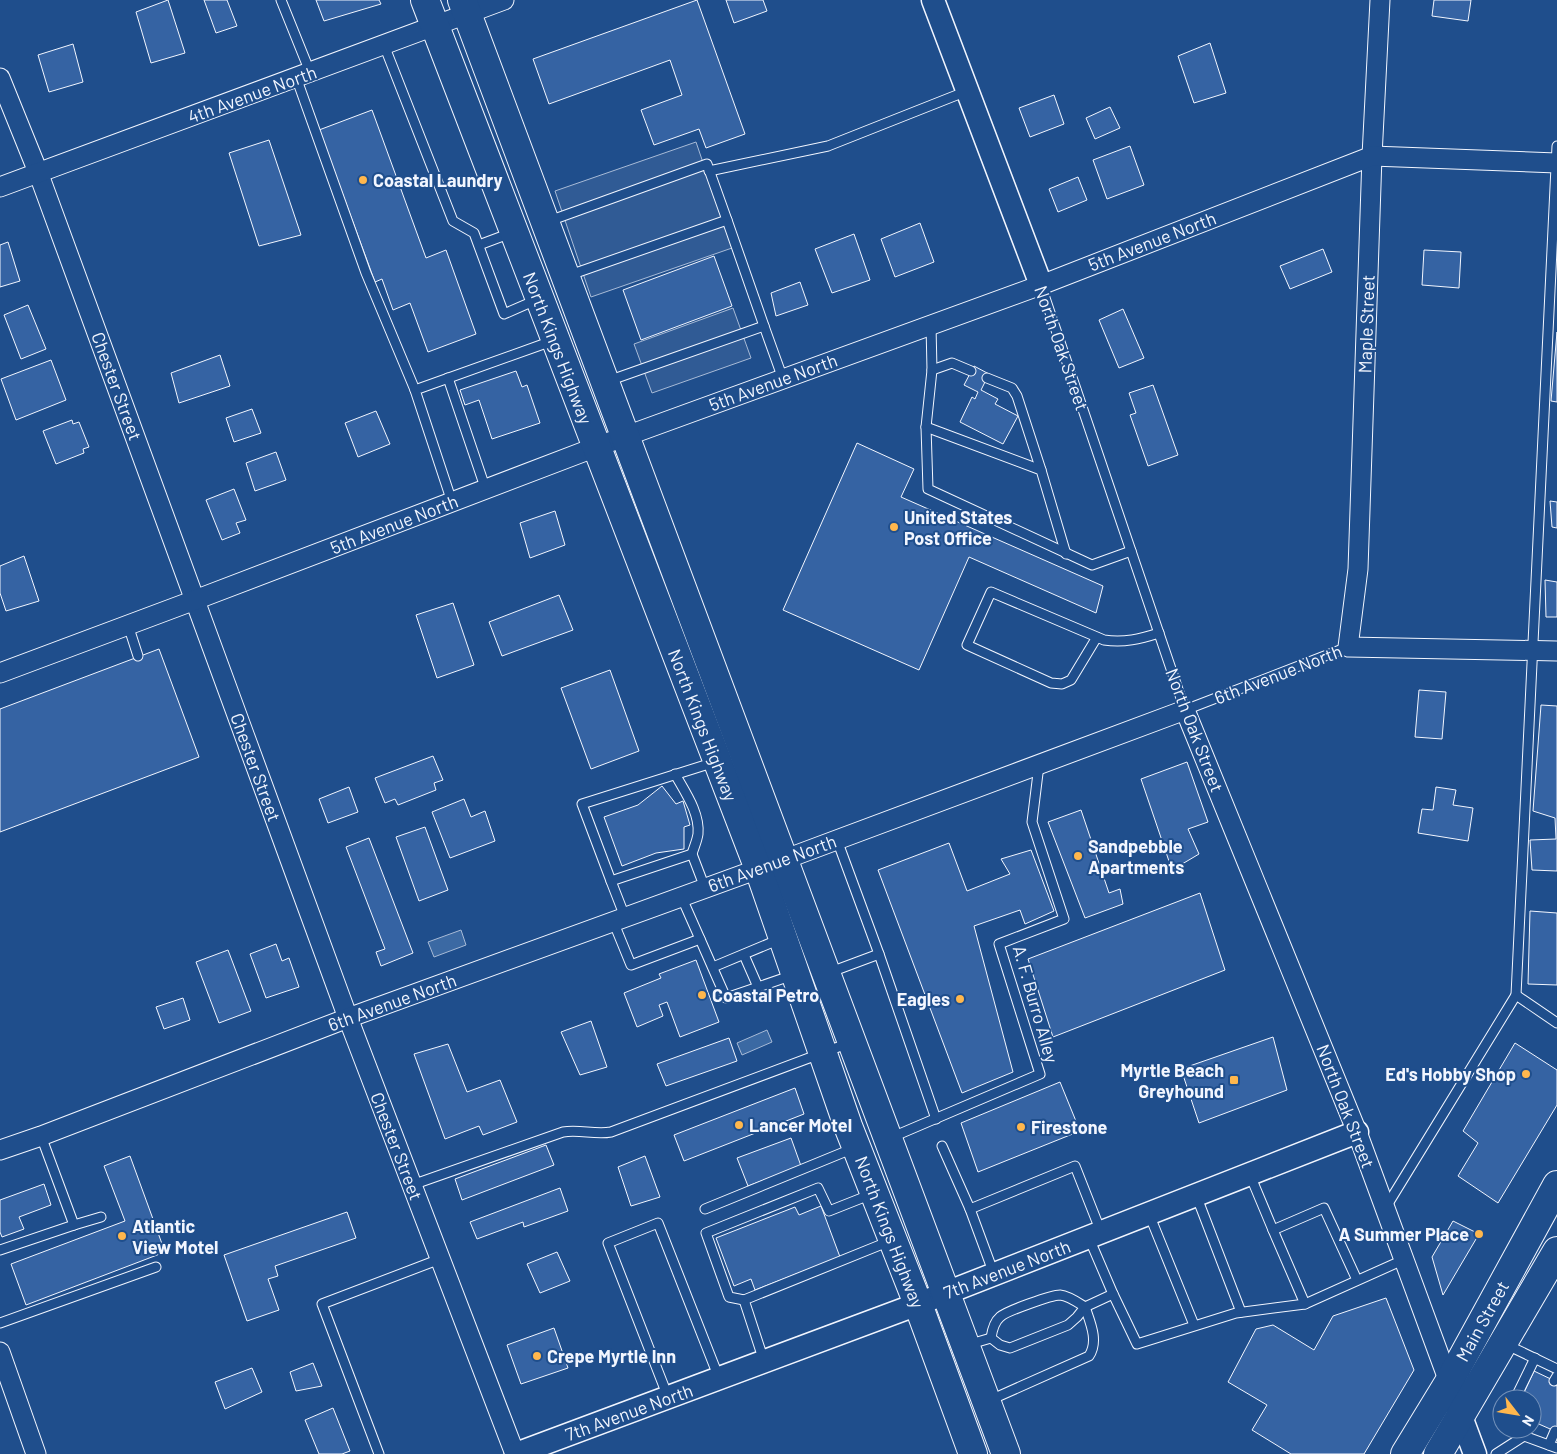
<svg xmlns="http://www.w3.org/2000/svg" width="1557" height="1454" font-family="Barlow,sans-serif">
<style>
.parking{fill:#305b95;stroke:#a8bbd7}
.water{fill:#3b69a3;stroke:#a8bbd7}
.building{fill:#3563a3;stroke:#f2f6ff}
.lines{fill:none;stroke-linecap:round;stroke-linejoin:round}
.service-casing{stroke:#f2f6ff;stroke-width:11}
.minor-casing{stroke:#f2f6ff;stroke-width:21}
.tertiary-casing{stroke:#f2f6ff;stroke-width:25}
.primary-casing{stroke:#f2f6ff;stroke-width:30}
.service{stroke:#1f4e8c;stroke-width:9}
.minor{stroke:#1f4e8c;stroke-width:19}
.tertiary{stroke:#1f4e8c;stroke-width:22}
.primary{stroke:#1f4e8c;stroke-width:28}
.poi-dot{fill:#ffb74d;stroke:#1f4e8c;stroke-width:2}
.labels{text-anchor:middle;dominant-baseline:central;stroke-width:4;stroke-linejoin:round;paint-order:stroke}
.street-label{font-size:18px;fill:#f2f6ff;stroke:#1f4e8c}
.poi-label{font-size:18px;font-weight:bold;fill:#f2f6ff;stroke:#1f4e8c;text-anchor:start}
</style>
<rect width="100%" height="100%" fill="#1f4e8c"/>
<g class="parking">
<path d="M696,142l36,106 -141,49 -36,-106z"/>
<path d="M733,308l18,50 -99,35 -18,-49z"/>
</g>
<g class="water">
<path d="M461,930l5,15 -32,12 -6,-15z"/>
<path d="M767,1030l5,12 -30,13 -5,-12z"/>
</g>
<g class="building">
<path d="M168,0l17,53 -34,10 -15,-51z"/>
<path d="M204,0h23l10,26 -21,7z"/>
<path d="M316,0h63l2,4 -57,17z"/>
<path d="M697,0l48,134 -39,14 -7,-19 -45,16 -13,-35 41,-15 -12,-35 -121,44 -16,-45z"/>
<path d="M726,0h37l4,11 -33,12z"/>
<path d="M1434,0h37l-3,21 -36,-5z"/>
<path d="M1210,43l16,50 -32,10 -16,-47z"/>
<path d="M73,44l10,38 -34,10 -11,-37z"/>
<path d="M1054,95l10,29 -34,13 -11,-29z"/>
<path d="M1110,107l10,21 -25,11 -9,-21z"/>
<path d="M372,110l54,148 20,-8 30,84 -48,18 -18,-49 -17,7 -11,-31 -7,3 -56,-152z"/>
<path d="M269,140l32,95 -42,11 -30,-93z"/>
<path d="M1130,146l14,39 -37,14 -14,-39z"/>
<path d="M1078,177l9,23 -29,12 -9,-23z"/>
<path d="M920,223l14,39 -39,15 -14,-38z"/>
<path d="M854,234l16,46 -38,13 -17,-44z"/>
<path d="M8,242l12,39 -20,6v-42z"/>
<path d="M1323,249l9,23 -42,17 -10,-23z"/>
<path d="M1424,250l37,2 -2,36 -37,-3z"/>
<path d="M714,256l18,50 -91,34 -18,-50z"/>
<path d="M800,282l8,23 -32,11 -5,-23z"/>
<path d="M28,305l18,44 -25,10 -17,-44z"/>
<path d="M1123,309l21,49 -25,10 -20,-48z"/>
<path d="M1557,332v70l-6,-1z"/>
<path d="M220,355l10,31 -51,17 -8,-30z"/>
<path d="M51,360l15,40 -50,20 -15,-41z"/>
<path d="M974,366l15,8 -8,16 17,9 -3,5 23,12 -15,28 -43,-22 12,-25 3,2 3,-7 -14,-7z"/>
<path d="M516,371l6,16 5,-2 13,38 -48,16 -13,-39 -14,5 -5,-15z"/>
<path d="M1153,385l25,70 -30,11 -18,-51 6,-2 -7,-20z"/>
<path d="M252,409l9,24 -27,9 -8,-24z"/>
<path d="M376,411l14,33 -32,13 -13,-34z"/>
<path d="M72,420l1,4 6,-2 10,25 -6,2 1,4 -28,11 -13,-33z"/>
<path d="M857,443l57,26 -13,28 202,89 -7,27 -127,-56 -50,113 -136,-60z"/>
<path d="M276,452l10,28 -31,11 -9,-28z"/>
<path d="M234,489l12,31 -10,3 4,10 -18,7 -16,-40z"/>
<path d="M1550,501l7,1v26l-5,-1z"/>
<path d="M555,511l10,34 -35,13 -10,-35z"/>
<path d="M24,556l15,45 -33,10 -6,-18v-27z"/>
<path d="M1545,580l12,2v35h-11z"/>
<path d="M559,595l14,35 -71,26 -13,-34z"/>
<path d="M453,603l21,62 -37,13 -21,-63z"/>
<path d="M159,649l40,108 -199,75v-123z"/>
<path d="M610,670l29,81 -48,18 -30,-81z"/>
<path d="M1419,690l27,2 -4,47 -27,-2z"/>
<path d="M1541,705l16,1v165l-25,-1 -2,-30 26,-1 -1,-21 -22,-7z"/>
<path d="M433,756l10,24 -9,3 2,7 -38,15 -3,-6 -10,4 -10,-25z"/>
<path d="M1187,762l21,60 -20,7 11,25 -27,16 -31,-91z"/>
<path d="M662,786l14,18 7,-3 7,24 -6,2v22l-28,4 -34,13 -18,-49 34,-12z"/>
<path d="M349,787l9,25 -30,11 -9,-24z"/>
<path d="M1436,787l20,3 -3,15 20,3 -5,33 -50,-8 4,-24 11,1z"/>
<path d="M464,799l7,18 14,-6 10,30 -45,17 -18,-46z"/>
<path d="M1081,810l28,83 11,-4 3,15 -38,14 -37,-96z"/>
<path d="M425,827l23,63 -29,11 -23,-64z"/>
<path d="M369,838l44,115 -32,13 -5,-14 9,-3 -39,-102z"/>
<path d="M949,843l18,48 43,-17 -9,-15 30,-9 23,61 -29,13 -5,-14 -46,16 39,146 -51,21 -84,-223z"/>
<path d="M1200,893l25,77 -172,67 -25,-78z"/>
<path d="M1530,911l27,2v72l-29,-1z"/>
<path d="M276,944l6,17 7,-3 10,29 -33,11 -16,-44z"/>
<path d="M228,950l23,61 -32,12 -23,-61z"/>
<path d="M696,960l23,62 -39,15 -13,-35 -8,3 4,11 -26,11 -13,-34 37,-15 -2,-4z"/>
<path d="M183,998l7,22 -26,9 -8,-22z"/>
<path d="M591,1021l16,46 -27,8 -19,-43z"/>
<path d="M1273,1037l14,53 -88,33 -18,-54z"/>
<path d="M729,1038l8,23 -71,25 -9,-22z"/>
<path d="M1515,1043l42,27v35l-59,98 -40,-27 20,-33 -15,-12z"/>
<path d="M448,1044l19,48 33,-12 17,42 -34,13 -4,-9 -34,13 -31,-85z"/>
<path d="M1060,1082l20,49 -102,41 -17,-49z"/>
<path d="M795,1088l9,26 -120,47 -10,-26z"/>
<path d="M791,1138l10,28 -53,20 -11,-28z"/>
<path d="M546,1145l8,20 -92,35 -7,-21z"/>
<path d="M130,1156l35,96 -139,53 -15,-41 114,-43 -21,-55z"/>
<path d="M645,1156l15,41 -29,9 -13,-39z"/>
<path d="M44,1184l7,21 -32,12 5,12 -22,8 -2,-5v-32z"/>
<path d="M560,1188l8,23 -44,16 -1,-5 -46,17 -7,-17z"/>
<path d="M821,1206l19,51 -85,33 -4,-11 -17,7 -18,-48 79,-31 4,8z"/>
<path d="M347,1212l9,26 -81,28 3,10 -10,3 11,31 -32,11 -23,-66z"/>
<path d="M1453,1221l26,13 -36,61 -11,-38z"/>
<path d="M557,1252l13,29 -30,12 -13,-29z"/>
<path d="M1386,1298l28,72 -50,84h-73l-39,-24 15,-25 -39,-23 28,-53 17,-4 41,25 19,-34z"/>
<path d="M554,1328l14,40 -47,16 -14,-39z"/>
<path d="M313,1363l9,23 -26,5 -6,-19z"/>
<path d="M252,1368l10,24 -37,17 -10,-27z"/>
<path d="M1534,1371l23,11v50l-25,-11v-22h-11z"/>
<path d="M333,1408l17,43 -8,3h-23l-14,-34z"/>
</g>
<g class="lines">
<defs>
<g id="service">
<path d="M281,0l29,72"/>
<path d="M384,45l69,176 21,12 30,81 32,-14"/>
<path d="M296,77l70,196 49,117"/>
<path d="M709,171l119,-25 139,-55"/>
<path d="M549,221l158,-57 20,56"/>
<path d="M479,245l32,-12"/>
<path d="M567,276l160,-56 37,106 -156,55"/>
<path d="M1041,286l144,424 163,-63"/>
<path d="M931,325l1,45 -6,57 2,62 164,76 39,-14"/>
<path d="M764,326l19,53"/>
<path d="M932,370l20,-7 19,8"/>
<path d="M448,378l38,112"/>
<path d="M987,378l25,10 5,8 24,74"/>
<path d="M926,427l115,43 25,84"/>
<path d="M452,502l-37,-112 137,-49"/>
<path d="M128,625l10,31"/>
<path d="M1097,637l-26,43 -9,4 -11,-1 -84,-38 24,-53 113,48c20,3 36,-1 55,-7"/>
<path d="M675,774c10,18 25,39 23,60 -1,7 -4,13 -6,20"/>
<path d="M837,840l42,114 57,165"/>
<path d="M611,881l14,36"/>
<path d="M705,888l-13,-34 -81,27 -29,-77 133,-42"/>
<path d="M681,896l19,43"/>
<path d="M613,921l18,44 69,-26 26,59 67,-23"/>
<path d="M744,955l14,32"/>
<path d="M713,967l67,-28"/>
<path d="M828,973l51,-19"/>
<path d="M1516,995l41,-849"/>
<path d="M890,1138l150,-64 -41,-130 65,-25 -32,-97 7,-57"/>
<path d="M942,1146l28,63 105,-43 26,66"/>
<path d="M1250,1175l23,55 51,-22 33,72"/>
<path d="M412,1185l151,-53c16,-3 32,3 48,0l238,-89"/>
<path d="M1196,1195l45,117"/>
<path d="M1386,1207l130,-212 41,28"/>
<path d="M705,1209l149,-61"/>
<path d="M970,1209l24,65"/>
<path d="M1149,1214l45,111"/>
<path d="M74,1225l27,-8"/>
<path d="M1273,1230l32,74"/>
<path d="M1089,1238l24,56 24,50 99,-31 69,-9 98,-44"/>
<path d="M0,1250l74,-25 -33,-89"/>
<path d="M744,1300l-15,-3 -23,-64 112,-45 11,23 43,-17"/>
<path d="M0,1323l156,-56"/>
<path d="M991,1338l9,7 10,3 58,-23 9,-8 8,-10 28,-13"/>
<path d="M1505,1344l52,25"/>
<path d="M967,1345l24,-7"/>
<path d="M764,1361l-20,-61 146,-59"/>
<path d="M1554,1381l3,-5"/>
<path d="M668,1397l-60,-154 50,-20 61,155"/>
<path d="M1515,1399l20,-41"/>
<path d="M988,1401l101,-45c10,-15 1,-34 -4,-49 -8,-5 -16,-11 -25,-12 -8,0 -54,16 -60,22 -6,5 -8,14 -9,21"/>
<path d="M1518,1429l6,7 3,-7"/>
<path d="M1549,1445l6,-14"/>
<path d="M379,1454l-57,-150 118,-45"/>
<path d="M1496,1454l28,-18 33,12"/>
</g>
<g id="minor">
<path d="M1380,0l-8,156 -14,413 -10,78 209,4"/>
<path d="M0,78l38,94 310,846 167,436"/>
<path d="M0,187l504,-187"/>
<path d="M0,673l195,-73 401,-153 445,-162 331,-129 185,7"/>
<path d="M0,1150l41,-14 307,-118 435,-158 402,-150 172,422 92,250"/>
<path d="M0,1352l36,102"/>
</g>
<g id="tertiary">
<path d="M933,0l108,285"/>
<path d="M1456,1403l19,51"/>
<path d="M516,1454l402,-150 439,-172"/>
</g>
<g id="primary">
<path d="M425,0l334,869 89,257 70,178 55,150"/>
<path d="M462,0l544,1454"/>
<path d="M1405,1454l44,-72 108,-197"/>
<path d="M1438,1454l119,-203"/>
</g>
</defs>
<use href="#service" class="service-casing"/>
<use href="#minor" class="minor-casing"/>
<use href="#tertiary" class="tertiary-casing"/>
<use href="#primary" class="primary-casing"/>
<use href="#service" class="service"/>
<use href="#minor" class="minor"/>
<use href="#tertiary" class="tertiary"/>
<use href="#primary" class="primary"/>
</g>
<g class="poi-dot">
<circle cx="363" cy="180" r="5"/>
<circle cx="894" cy="527" r="5"/>
<circle cx="1078" cy="856" r="5"/>
<circle cx="702" cy="995" r="5"/>
<circle cx="960" cy="999" r="5"/>
<circle cx="1526" cy="1074" r="5"/>
<rect x="1229" y="1075" width="10" height="10" rx="2.5"/>
<circle cx="739" cy="1125" r="5"/>
<circle cx="1021" cy="1127" r="5"/>
<circle cx="1479" cy="1234" r="5"/>
<circle cx="122" cy="1236" r="5"/>
<circle cx="537" cy="1356" r="5"/>
</g>
<g class="labels">
<g class="street-label">
<text transform="translate(252 94) rotate(-20)">4th Avenue North</text>
<text transform="translate(1152 241) rotate(-21)">5th Avenue North</text>
<text transform="translate(1366 324) rotate(-88)">Maple Street</text>
<text transform="translate(558 348) rotate(69)">North Kings Highway</text>
<text transform="translate(1062 348) rotate(71)">North Oak Street</text>
<text transform="translate(773 382) rotate(-20)">5th Avenue North</text>
<text transform="translate(117 386) rotate(70)">Chester Street</text>
<text transform="translate(394 524) rotate(-21)">5th Avenue North</text>
<text transform="translate(1278 674) rotate(-21)">6th Avenue North</text>
<text transform="translate(703 725) rotate(69)">North Kings Highway</text>
<text transform="translate(1195 730) rotate(69)">North Oak Street</text>
<text transform="translate(256 767) rotate(70)">Chester Street</text>
<text transform="translate(772 863) rotate(-20)">6th Avenue North</text>
<text transform="translate(392 1002) rotate(-20)">6th Avenue North</text>
<text transform="translate(1036 1004) rotate(74)">A. F. Burro Alley</text>
<text transform="translate(1346 1106) rotate(69)">North Oak Street</text>
<text transform="translate(397 1146) rotate(69)">Chester Street</text>
<text transform="translate(890 1232) rotate(69)">North Kings Highway</text>
<text transform="translate(1007 1269) rotate(-21)">7th Avenue North</text>
<text transform="translate(1482 1321) rotate(-61)">Main Street</text>
<text transform="translate(629 1412) rotate(-20)">7th Avenue North</text>
</g>
<g class="poi-label">
<text x="373" y="180">Coastal Laundry</text>
<text x="904" y="517">United States<tspan x="904" dy="21">Post Office</tspan></text>
<text x="1088" y="846">Sandpebble<tspan x="1088" dy="21">Apartments</tspan></text>
<text x="712" y="995">Coastal Petro</text>
<text x="950" y="999" text-anchor="end">Eagles</text>
<text x="1224" y="1070" text-anchor="end">Myrtle Beach<tspan x="1224" dy="21">Greyhound</tspan></text>
<text x="1516" y="1074" text-anchor="end">Ed's Hobby Shop</text>
<text x="749" y="1125">Lancer Motel</text>
<text x="1031" y="1127">Firestone</text>
<text x="132" y="1226">Atlantic<tspan x="132" dy="21">View Motel</tspan></text>
<text x="1469" y="1234" text-anchor="end">A Summer Place</text>
<text x="547" y="1356">Crepe Myrtle Inn</text>
</g>
</g>
<g transform="translate(1517 1414) rotate(121)"><circle r="24" fill="#1f4e8c" stroke="#7391ba"/>
<path d="M0-4L9 19L0 12L-9 19Z" fill="#ffb74d"/>
<text y="-8" font-size="14" font-weight="bold" text-anchor="middle" fill="#f2f6ff">N</text>
</g>
</svg>
